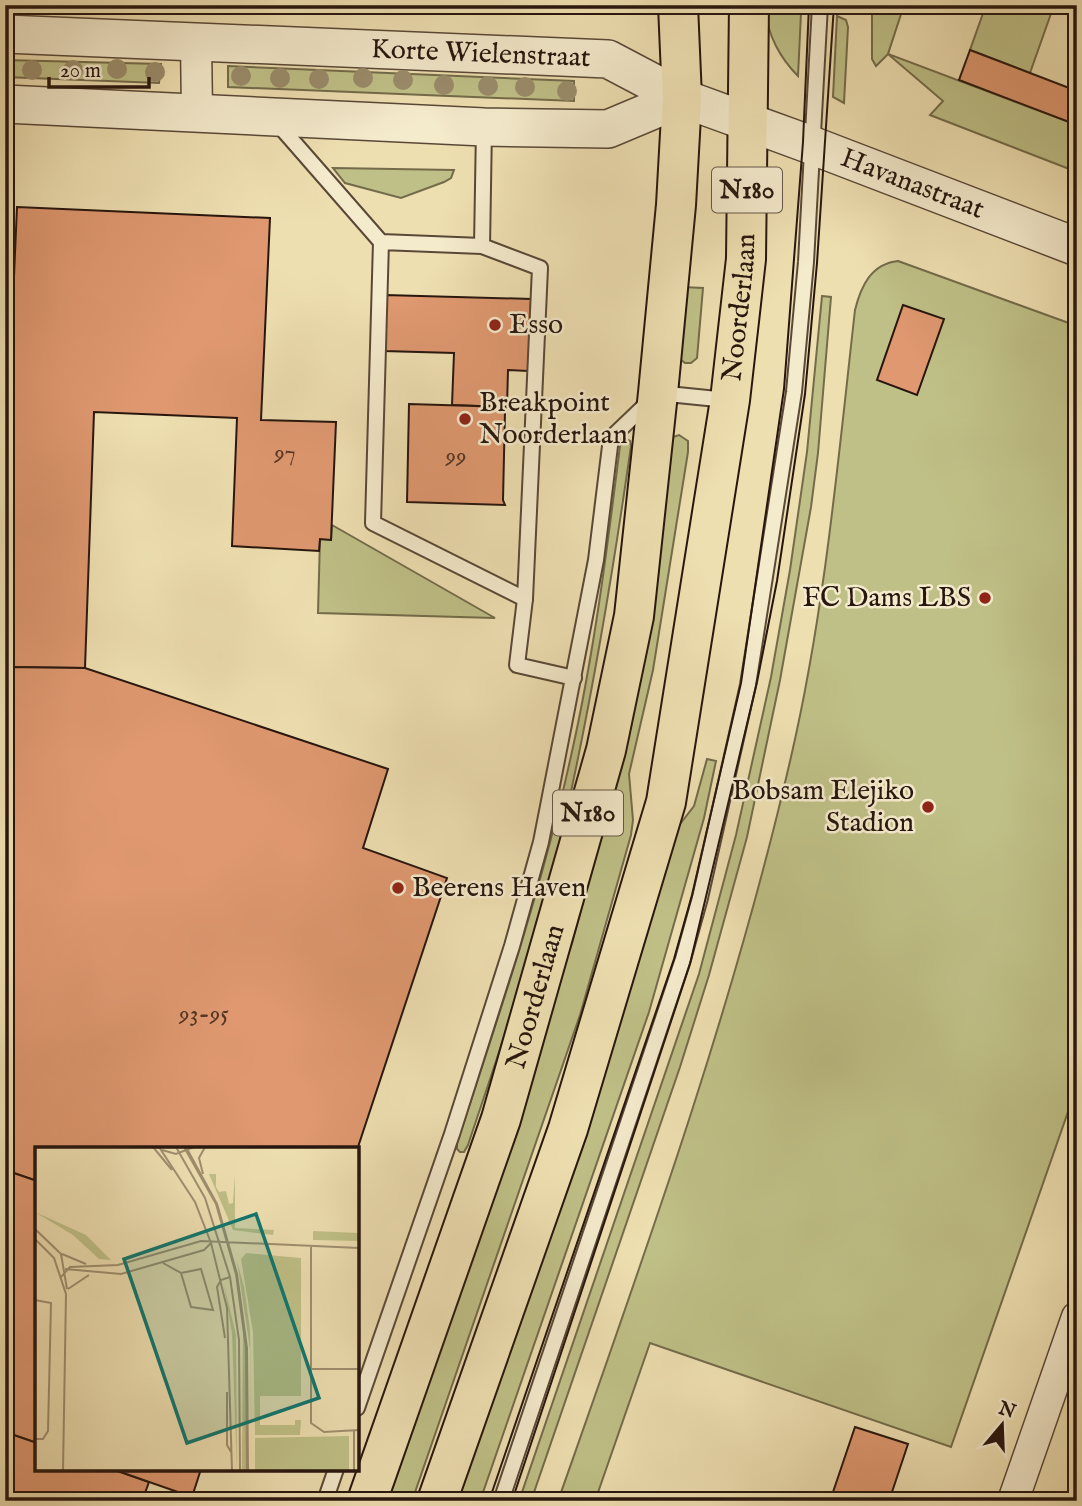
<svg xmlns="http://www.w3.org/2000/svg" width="1082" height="1506" font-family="'IM FELL English',serif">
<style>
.green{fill:#bfc087;stroke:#736b4a;stroke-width:2}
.building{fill:#df9870;stroke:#27160e;stroke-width:2}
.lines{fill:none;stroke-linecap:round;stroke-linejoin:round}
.service-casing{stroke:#594837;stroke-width:18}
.minor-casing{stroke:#594837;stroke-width:33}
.tertiary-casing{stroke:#594837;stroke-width:40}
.primary-casing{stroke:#27160e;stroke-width:42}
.service{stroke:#f4eacc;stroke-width:14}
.minor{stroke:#f4eacc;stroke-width:30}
.tertiary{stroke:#f4eacc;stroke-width:37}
.primary{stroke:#eedfb1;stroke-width:38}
.tram{stroke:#27160e;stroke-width:2}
.tree{fill:#9a8c6b}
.poi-dot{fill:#8f2418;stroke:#f4eacc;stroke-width:2.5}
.labels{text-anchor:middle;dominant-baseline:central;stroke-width:5;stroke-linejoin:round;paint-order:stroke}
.number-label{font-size:24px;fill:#553626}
.shield{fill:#f4eacc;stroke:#645647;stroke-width:2}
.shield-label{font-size:26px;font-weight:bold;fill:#27160e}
.street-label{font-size:28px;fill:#27160e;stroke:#f4eacc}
.poi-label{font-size:28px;fill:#27160e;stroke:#f4eacc;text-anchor:start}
.inset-road{fill:none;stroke:#9e8f70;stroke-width:2}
.view{fill:#0f766e;fill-opacity:0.15;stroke:#0f766e;stroke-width:3.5}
.inset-edge{fill:none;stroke:#27160e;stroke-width:3.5}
</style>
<rect width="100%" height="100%" fill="#eedfb1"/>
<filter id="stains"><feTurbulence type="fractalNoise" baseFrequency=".00286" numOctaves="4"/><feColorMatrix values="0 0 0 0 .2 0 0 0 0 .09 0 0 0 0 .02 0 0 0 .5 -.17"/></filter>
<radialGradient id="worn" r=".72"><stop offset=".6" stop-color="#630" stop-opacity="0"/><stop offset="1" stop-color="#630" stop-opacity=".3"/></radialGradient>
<g class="green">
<path d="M872,5h32l-16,49 189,71v47l-147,-57 13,-14 -55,-47 -12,12 -4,-7z"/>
<path d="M986,5h68l-24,68 -60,-23z"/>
<path d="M766,10l35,3 -3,63c-17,-17 -31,-41 -32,-66z"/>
<path d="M837,16l9,4 2,7 -4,76 -11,-6z"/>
<path d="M5,60l156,4 -2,19 -154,-6z"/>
<path d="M228,66l346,15v20l-346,-14z"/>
<path d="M333,168l121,2 -3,8 -7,4 -43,16 -56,-15z"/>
<path d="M898,261l179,65v760l-126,361 -301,-104 -55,158h-37c86,-245 175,-491 233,-744 34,-147 47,-297 64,-447 6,-24 16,-46 43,-49z"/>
<path d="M682,287l21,1 -6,70 -6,5h-6l-5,-4z"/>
<path d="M822,296l9,1 -13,156 -7,54 -31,173 -33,157 -38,138 -29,92 -149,434h-12l180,-527 37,-139 35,-158 19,-107 17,-118z"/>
<path d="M679,435l9,6v11l-35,218 -24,104 4,46 -2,15 -51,180 -168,486h-29l189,-558 33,-122 65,-379 3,-5z"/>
<path d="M625,438l5,3 1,5c-20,140 -43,279 -76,416 -23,96 -56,190 -87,283l-4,7h-4l-3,-3v-6c42,-128 85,-255 114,-387 23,-102 36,-206 49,-310z"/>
<path d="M332,525l163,93 -177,-5 2,-74 11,1z"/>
<path d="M707,759l9,2 -12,57 -55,194 -169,489h-27l224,-673 17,-22z"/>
</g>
<g class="building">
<path d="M970,50l107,41v34l-118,-45z"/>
<path d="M17,207l253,11 -9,202 75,2 -5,118 -11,-1 -1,12 -87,-5 5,-128 -143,-6 -9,256 -80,-1v-183z"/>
<path d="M385,295l146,4 -3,72 -20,-1 -1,37 -55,-2 2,-52 -70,-2z"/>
<path d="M903,305l41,14 -27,76 -40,-15z"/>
<path d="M409,404l98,3 -2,4 -2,89 2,5 -98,-3z"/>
<path d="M5,667l80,1 303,101 -25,79 84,30 -90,272 -320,-1v32l-32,-11z"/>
<path d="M5,1170l32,11v262l-32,-11z"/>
<path d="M855,1427l53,17 -19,57h-59z"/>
<path d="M5,1432l32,11v26h75l37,13 -7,19h-137z"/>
<path d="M112,1469h89l-9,28z"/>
</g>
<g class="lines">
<defs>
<g id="service">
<path d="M277,123l104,119 -8,281 152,76 15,-331 -58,-22 -101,-4"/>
<path d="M482,246l2,-118"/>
<path d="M525,599l-8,66 57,13"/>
<path d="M357,1408l95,-274 60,-188 29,-104 55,-282 15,-122 47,-45 69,7"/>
<path d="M325,1501l11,-32"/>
<path d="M501,1501l182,-542 17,-61 48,-213 46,-293 12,-130 14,-257"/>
</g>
<g id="minor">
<path d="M196,42l1,71"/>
<path d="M1013,1501l64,-184"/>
</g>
<g id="tertiary">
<path id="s1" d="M5,34l603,25 74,39 121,44 274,105"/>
<path d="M5,104l479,23 124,2 74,-31"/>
</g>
<g id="primary">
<path id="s2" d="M367,1501l134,-382 105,-369 28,-134 24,-223 18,-188 6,-107 -4,-93"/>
<path id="s3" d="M437,1501l131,-372 98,-327 64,-402 16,-141 3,-254"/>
</g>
</defs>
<use href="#service" class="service-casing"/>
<use href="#minor" class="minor-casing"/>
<use href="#tertiary" class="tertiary-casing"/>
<use href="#primary" class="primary-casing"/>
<use href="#service" class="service"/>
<use href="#minor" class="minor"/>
<use href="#tertiary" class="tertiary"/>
<use href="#primary" class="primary"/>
<g class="tram">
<path d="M489,1501l185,-542 18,-64 49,-212 43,-294 19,-247 6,-137"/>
<path d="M512,1501l178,-537 67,-282 20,-101 28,-187 12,-131 17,-258"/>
</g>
</g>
<g class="tree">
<circle cx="117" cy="69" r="10"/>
<circle cx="32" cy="70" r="10"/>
<circle cx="73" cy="70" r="10"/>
<circle cx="155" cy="72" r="10"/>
<circle cx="241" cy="76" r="10"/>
<circle cx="280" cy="78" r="10"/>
<circle cx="363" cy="78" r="10"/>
<circle cx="319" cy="79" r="10"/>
<circle cx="403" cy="80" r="10"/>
<circle cx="444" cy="85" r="10"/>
<circle cx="488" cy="86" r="10"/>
<circle cx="525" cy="87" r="10"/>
<circle cx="567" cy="91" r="10"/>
</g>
<g class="poi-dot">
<circle cx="495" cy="325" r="7"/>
<circle cx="465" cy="419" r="7"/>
<circle cx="985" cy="598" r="7"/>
<circle cx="928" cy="807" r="7"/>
<circle cx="398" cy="888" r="7"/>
</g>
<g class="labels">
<g class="number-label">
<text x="285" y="453">97</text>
<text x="456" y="456">99</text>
<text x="204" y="1014">93-95</text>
</g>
<g class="shield">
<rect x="712" y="167.5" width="70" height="45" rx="5"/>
<rect x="553" y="790.5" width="70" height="45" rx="5"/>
</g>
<g class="shield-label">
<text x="747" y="190">N180</text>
<text x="588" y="813">N180</text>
</g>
<g class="street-label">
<text stroke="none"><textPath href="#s1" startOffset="476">Korte Wielenstraat</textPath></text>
<text stroke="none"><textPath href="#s1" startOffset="933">Havanastraat</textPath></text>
<text stroke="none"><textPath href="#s3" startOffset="1236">Noorderlaan</textPath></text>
<text stroke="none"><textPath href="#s2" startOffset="532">Noorderlaan</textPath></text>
</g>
<g class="poi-label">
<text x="509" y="325">Esso</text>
<text x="479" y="403">Breakpoint<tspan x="479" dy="32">Noorderlaan</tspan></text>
<text x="971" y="598" text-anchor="end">FC Dams LBS</text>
<text x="914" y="791" text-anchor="end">Bobsam Elejiko<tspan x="914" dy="32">Stadion</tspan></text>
<text x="412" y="888">Beerens Haven</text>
</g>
</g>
<g transform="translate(35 1147)">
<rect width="324" height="324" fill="#eedfb1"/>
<path d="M174,27h7v13l3,5 7,-1 3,13 4,-1 2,-29v54l39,2 -1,5 -40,-5zM0,65l51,23 25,25 -12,-1 -26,-24zM278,84l46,2v8l-46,-1zM211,106l55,5v138h-41v29h35v-5h6l-1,15h-45l-2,-103 -12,-73zM202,114l7,26 6,43 2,141 -2,-122zM189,138l12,50 1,136 -5,-137zM208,175l3,34v115h-4zM314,289v35h-94v-33z" fill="#bfc087"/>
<path class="inset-road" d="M118,0l19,23M124,0l36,55 16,41 16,65 5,163M141,0l29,51 25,79 9,63 1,131M149,0l32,57 20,70 10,74 1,123M151,0l31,57 20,70 10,74 1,123M127,3l14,4 18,-7M168,27l-4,-16 6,-11M0,82l26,25 6,35M0,92l19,19 12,36 -3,177M276,99v177l13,9 35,-2M27,107l24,10M128,116l18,10 10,34 22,3 -12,-41 -20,4M30,122l56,5 83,-24 7,-7M26,130l9,-10 48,-2 83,-24 158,7M33,142l21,-14M0,153l16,3 -3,128 -5,8h-8M190,191l-8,-51 4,-7 9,-3M276,222h48M192,245v53l4,7M319,283v41"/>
<path class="view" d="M221,67l63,184 -132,45 -63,-184z"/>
<rect width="324" height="324" class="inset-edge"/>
</g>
<rect width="1082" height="1506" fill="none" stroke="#eedfb1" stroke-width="28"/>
<rect x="7" y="7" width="1068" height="1492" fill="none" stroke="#27160e" stroke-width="3.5"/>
<rect x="14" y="14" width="1054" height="1478" fill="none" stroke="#27160e" stroke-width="2"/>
<g transform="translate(1002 1425) rotate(19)" stroke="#f4eacc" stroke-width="5" paint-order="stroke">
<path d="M0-5L12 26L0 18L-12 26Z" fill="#27160e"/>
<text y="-10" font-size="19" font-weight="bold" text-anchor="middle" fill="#27160e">N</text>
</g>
<path d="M49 77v10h100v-10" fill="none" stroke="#27160e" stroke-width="3.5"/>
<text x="60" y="77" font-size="21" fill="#27160e" stroke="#f4eacc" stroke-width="5" paint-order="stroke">20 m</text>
<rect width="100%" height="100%" filter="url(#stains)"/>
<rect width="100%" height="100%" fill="url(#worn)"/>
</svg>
